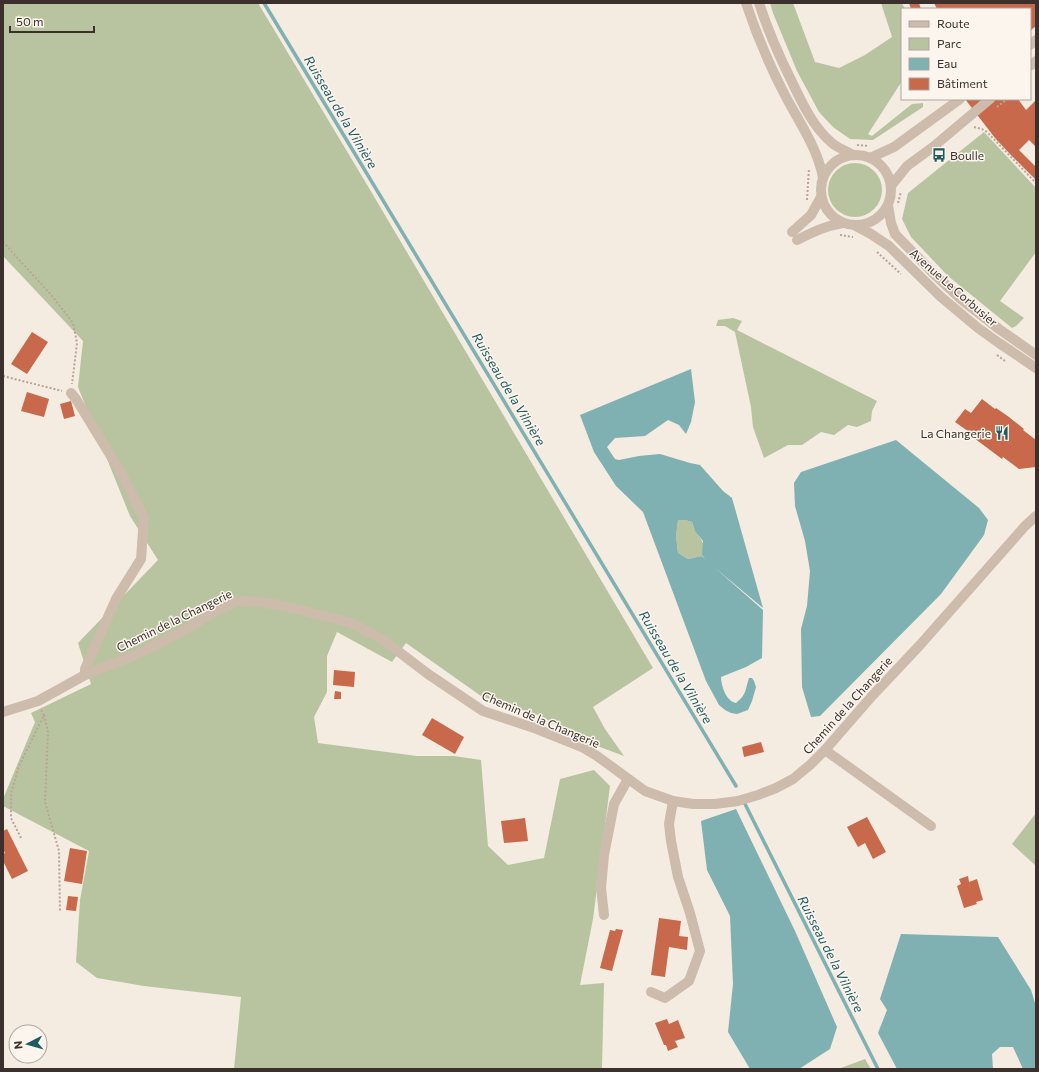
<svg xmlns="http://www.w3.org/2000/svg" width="1039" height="1072" font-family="Commissioner,sans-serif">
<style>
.green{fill:#b8c4a0}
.water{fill:#7fb0b2;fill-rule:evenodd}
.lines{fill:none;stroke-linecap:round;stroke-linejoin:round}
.stream{stroke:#7fb0b2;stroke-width:3.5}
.building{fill:#c8694b}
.path{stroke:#b9a596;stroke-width:2;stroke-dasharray:2 2;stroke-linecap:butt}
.minor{stroke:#cdbbac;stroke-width:10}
.labels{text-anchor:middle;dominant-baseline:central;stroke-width:3;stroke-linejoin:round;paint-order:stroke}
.poi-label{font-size:12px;fill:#3b302b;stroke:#fbf5ee;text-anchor:start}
.street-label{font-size:12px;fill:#3b302b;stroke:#fbf5ee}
.water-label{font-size:13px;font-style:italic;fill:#1f5a5e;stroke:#fbf5ee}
</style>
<rect width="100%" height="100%" fill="#f4ebe1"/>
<g class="green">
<path d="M3,3h255l108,180 287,485 -60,39 12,22 19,27 -40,-15 -43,-25 -60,-20 -75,-53 -14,19 -55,-30 -10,24v36l-13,25 4,26 99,13h37l27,4 7,86 20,19 36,-7 16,-79 34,-9 16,16 -17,133 -13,66 24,-2 -2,86h-368l7,-72 -97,-11 -47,-8 -21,-16 4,-62 9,-49 -86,-45v-7l32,-77 -4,-9 60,-29 -13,-41 80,-83 -28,-44 -52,-129 5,-46 -80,-85z"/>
<path d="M770,3h23l22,59 24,6 26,-13 27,-18 -11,-34h21l3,6h-3v72l-34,53 4,2 40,-32 11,-1v4l-50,33 -23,-1 -17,-12 -14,-15 -22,-41 -24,-58z"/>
<path d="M984,132l52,56v64l-36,49 24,17 -8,8 -4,2 -64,-52v-2l-1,1 -36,-38 -9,-18 6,-26z"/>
<circle cx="855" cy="190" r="27"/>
<path d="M733,318l9,3 -5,9 140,71 -5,10 -1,10 -14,6 -9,-2 -14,10 -13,-3 -19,13h-14l-24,13 -11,-31 -2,-20 -16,-75 -10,-6h-9l2,-6z"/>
<path d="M678,519l7,1 7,2c1,3 2,7 4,9 5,9 11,14 6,25l-14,3 -10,-6 -2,-17z"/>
<path d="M1036,813v53l-24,-22z"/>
<path d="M865,1059l6,10h-33z"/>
</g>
<g class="water">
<path d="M691,369l4,33 -4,20 -5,12 -7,-9 -11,-5 -23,16 -30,2 -8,9 8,12 4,1 20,-4 21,-2 30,9 10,2 23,26 9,7 31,110 -49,-41 49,43 -1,48 -16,9 -25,10c0,6 3,18 9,23 2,2 4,2 6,3 11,-9 9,-13 13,-25h3l2,3 2,6 -4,14 -4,9 -11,4 -6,-1 -6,-3 -6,-5 -13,-24 -63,-169 -27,-26 -22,-34 -14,-37zM678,520h7l7,2 3,9 8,10 -1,14 3,4 -3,-3 -14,3 -10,-6 -2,-17z"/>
<path d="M896,440l83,68 9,12 -4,15 -43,59 -121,122 -9,1 -9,-30 -1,-58 6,-23 3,-35 -5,-30 -10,-35 -1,-23 7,-11z"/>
<path d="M736,809l59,122 42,96 -7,22 -31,20h-49l-22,-37 5,-48 -3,-68 -23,-46 -6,-49z"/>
<path d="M901,934l97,3 33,53 5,16v63h-13l-10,-22h-13l-8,7 1,15h-96l-19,-36 9,-23 -7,-11z"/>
</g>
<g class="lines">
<g class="stream">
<path d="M264,3l472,783"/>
<path d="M745,804l133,265"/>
</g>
</g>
<g class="building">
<path d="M909,3h10l2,6h-10z"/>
<path d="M934,3h102v23l-6,5v-22h-93z"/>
<path d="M965,99h53l8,11 10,-10v47l-7,-7 -10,10 17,17v13l-27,-27 -14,-15z"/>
<path d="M32,332l16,10 -21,32 -16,-10z"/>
<path d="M27,392l22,7 -5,18 -23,-6z"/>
<path d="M982,399l13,10 1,-1 13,9 15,12 -1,1 13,10v27l-17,2 -16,-12 -1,2 -28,-21 1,-2 -20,-14 10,-13 6,4z"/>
<path d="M71,401l4,15 -11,3 -4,-15z"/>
<path d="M334,670l21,2 -1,15 -21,-2z"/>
<path d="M335,691l6,1v7h-7z"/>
<path d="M432,718l32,19 -9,17 -33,-19z"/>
<path d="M761,742l3,10 -20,5 -2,-10z"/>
<path d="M867,817l19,35 -13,7 -8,-16 -7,4 -11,-20z"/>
<path d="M525,818l3,23 -24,2 -3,-22z"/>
<path d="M7,829l21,42 -16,8 -9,-18v-7l2,-1 -2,-4v-18z"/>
<path d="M70,848l17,3 -5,33 -18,-3z"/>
<path d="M968,876l1,6 8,-3 6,21 -7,2 1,2 -13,4 -7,-22 4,-2 -2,-5z"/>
<path d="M68,896l10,1 -2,14 -10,-1z"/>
<path d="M659,918l22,3 -2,15 9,1 -1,13 -18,-3 -4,30 -14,-2z"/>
<path d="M616,929l7,1 -11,41 -12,-3 10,-38 5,1z"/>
<path d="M667,1019l2,5 9,-4 7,18 -10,3 3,6 -10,4 -2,-6h-2l-9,-22z"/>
</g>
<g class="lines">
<g class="path">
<path d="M997,107l10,-8"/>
<path d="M974,127l8,2 5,3 49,51"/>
<path d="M857,145l12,1"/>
<path d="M807,200l2,-32"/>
<path d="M898,203l3,-11"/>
<path d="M840,235l13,2"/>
<path d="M3,242l50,55 20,26 4,20 -5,41"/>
<path d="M877,252l24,22"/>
<path d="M997,355l8,6"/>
<path d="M3,376l59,15"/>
<path d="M44,715l4,17 -3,70 14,49 1,60"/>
<path d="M21,838l-10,-20v-24l8,-28 25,-51 -3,-5"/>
</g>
<g class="minor">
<path d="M746,3c11,33 25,66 41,96 14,26 30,49 36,78"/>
<path d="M759,3c9,28 21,55 34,81 10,21 21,44 39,59 6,5 14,8 21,12"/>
<path d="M1030,45l6,-5"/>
<path d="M1030,66l6,-5"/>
<circle cx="856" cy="190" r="35"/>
<path d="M870,158l24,-11 66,-48"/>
<path d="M891,186l16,-20 26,-19 57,-48"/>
<path d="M888,205l3,18 4,11 39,40 28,26 37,29 37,26"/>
<path d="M856,226l15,8 18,12 52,51 37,31 21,15 37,25"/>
<path d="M792,232l19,-17 10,-18"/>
<path d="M797,240c16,-8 28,-14 46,-17"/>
<path d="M71,393l5,6 44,72 24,47 -3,41 -25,40 -31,70v6"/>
<path d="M3,712l35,-11 47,-26 55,-22 45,-23 27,-17 26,-12 22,1 24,4 65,16 33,17 46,35 55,37 54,18 45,18 15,9 48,35 28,10 20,3h22l23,-3 20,-6 18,-7 17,-9 17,-14 15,-15 47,-54 48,-51 105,-119 11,-10"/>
<path d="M825,750l106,76"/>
<path d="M604,915l-3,-27 3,-33 10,-51 14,-25"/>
<path d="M651,992l14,6 24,-17 11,-30 -10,-38 -12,-36 -7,-36 -2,-17 4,-23"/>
</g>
</g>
<defs>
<symbol id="bus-bare" viewBox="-9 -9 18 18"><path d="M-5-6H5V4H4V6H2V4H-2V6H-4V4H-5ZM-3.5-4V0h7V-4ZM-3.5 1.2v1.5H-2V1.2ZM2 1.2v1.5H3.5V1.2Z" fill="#1f5a5e" stroke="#fbf5ee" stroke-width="2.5" paint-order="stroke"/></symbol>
<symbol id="restaurant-bare" viewBox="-9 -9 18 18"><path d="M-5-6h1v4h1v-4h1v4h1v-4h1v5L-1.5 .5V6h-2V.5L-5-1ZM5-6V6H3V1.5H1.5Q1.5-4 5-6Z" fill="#1f5a5e" stroke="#fbf5ee" stroke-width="2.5" paint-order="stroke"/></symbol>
</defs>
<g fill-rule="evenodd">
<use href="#bus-bare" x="929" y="145" width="20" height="20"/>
<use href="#restaurant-bare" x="992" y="423" width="20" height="20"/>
</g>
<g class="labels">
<g class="poi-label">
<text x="950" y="155">Boulle</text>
<text x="991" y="433" text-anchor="end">La Changerie</text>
</g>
<g class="street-label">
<text transform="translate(954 287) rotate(41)">Avenue Le Corbusier</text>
<text transform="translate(174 620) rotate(-26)">Chemin de la Changerie</text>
<text transform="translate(847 705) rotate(-48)">Chemin de la Changerie</text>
<text transform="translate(541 719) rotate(23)">Chemin de la Changerie</text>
</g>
<g class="water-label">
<text transform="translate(341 112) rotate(59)">Ruisseau de la Vilnière</text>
<text transform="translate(509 389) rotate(59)">Ruisseau de la Vilnière</text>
<text transform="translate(676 667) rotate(59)">Ruisseau de la Vilnière</text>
<text transform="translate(831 954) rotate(63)">Ruisseau de la Vilnière</text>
</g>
</g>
<rect width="1039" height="1072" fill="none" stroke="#3b302b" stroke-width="8"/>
<rect x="901" y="8" width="130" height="92" fill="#fbf5ee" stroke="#aea6a0"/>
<rect x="909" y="21" width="20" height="6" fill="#cdbbac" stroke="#aea6a0"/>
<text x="937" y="28" font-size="12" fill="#3b302b">Route</text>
<rect x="909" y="38" width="20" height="12" fill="#b8c4a0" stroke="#aea6a0"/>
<text x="937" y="48" font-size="12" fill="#3b302b">Parc</text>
<rect x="909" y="58" width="20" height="12" fill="#7fb0b2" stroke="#aea6a0"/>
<text x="937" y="68" font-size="12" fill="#3b302b">Eau</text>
<rect x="909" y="78" width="20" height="12" fill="#c8694b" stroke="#aea6a0"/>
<text x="937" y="88" font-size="12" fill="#3b302b">Bâtiment</text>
<g transform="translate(28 1044) rotate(264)"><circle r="19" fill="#fbf5ee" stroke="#aea6a0"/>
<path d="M0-3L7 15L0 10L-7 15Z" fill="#1f5a5e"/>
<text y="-6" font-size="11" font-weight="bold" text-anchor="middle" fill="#3b302b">N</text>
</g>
<path d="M10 26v6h84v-6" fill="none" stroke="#3b302b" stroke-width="2"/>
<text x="16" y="26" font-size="12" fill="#3b302b" stroke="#fbf5ee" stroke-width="3" paint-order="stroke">50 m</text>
</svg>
